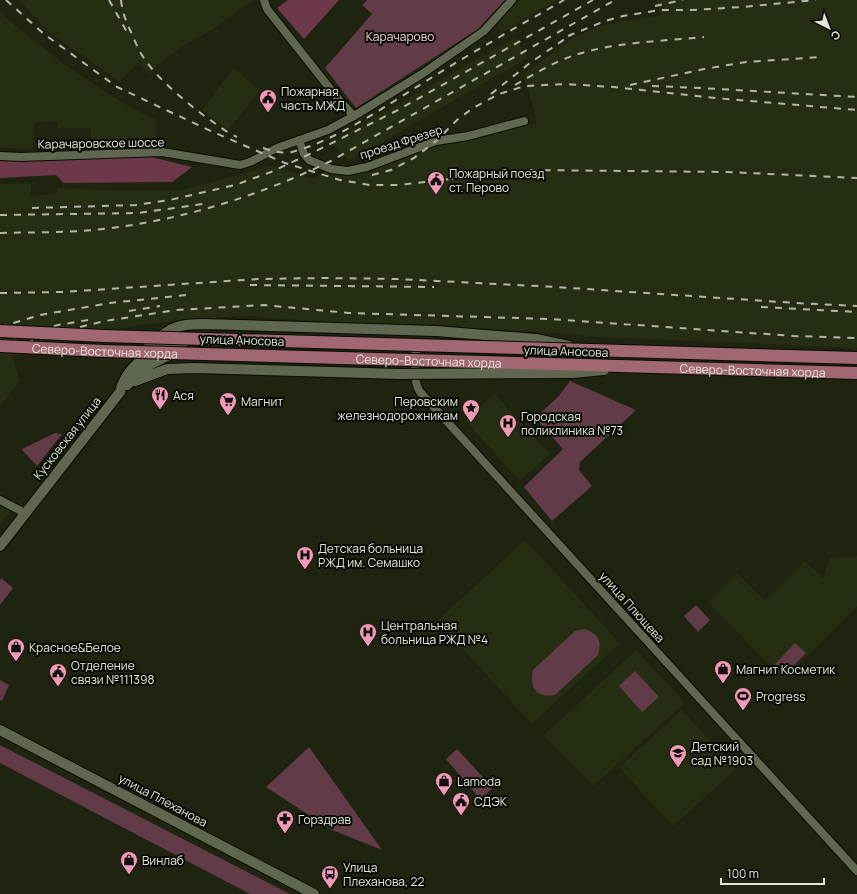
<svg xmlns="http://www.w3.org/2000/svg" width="857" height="894" font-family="Manrope,sans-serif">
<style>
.built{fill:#252d12}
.green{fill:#623b48}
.forest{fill:#6d384a}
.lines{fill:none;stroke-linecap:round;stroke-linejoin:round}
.minor-casing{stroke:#080d00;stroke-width:10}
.tertiary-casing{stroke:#080d00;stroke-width:12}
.primary-casing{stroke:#080d00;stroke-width:14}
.minor{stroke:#606750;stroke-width:8}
.tertiary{stroke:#606750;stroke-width:10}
.primary{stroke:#a16773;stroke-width:12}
.rail{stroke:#b4b8a9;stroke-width:2;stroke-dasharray:7 7;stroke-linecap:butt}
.tertiary-bridge-casing{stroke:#080d00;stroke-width:12;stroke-linecap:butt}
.primary-bridge-casing{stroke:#080d00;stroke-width:14;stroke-linecap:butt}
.tertiary-bridge{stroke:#606750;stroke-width:10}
.primary-bridge{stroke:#a16773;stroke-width:12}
.labels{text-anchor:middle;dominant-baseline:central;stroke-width:4;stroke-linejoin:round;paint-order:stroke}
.park-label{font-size:12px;fill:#f5d0db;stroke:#090c05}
.poi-label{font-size:12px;fill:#e3e7da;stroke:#090c05;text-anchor:start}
.street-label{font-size:12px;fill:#e3e7da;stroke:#090c05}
</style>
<rect width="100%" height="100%" fill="#1e2410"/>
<g class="built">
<path d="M19,0h235l-44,31 -26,14 -26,19 -4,6 -4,4 -12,-11 -18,19 -71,-50z"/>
<path d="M520,0h37l-56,33 -6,-10z"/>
<path d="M656,0h201v348l-259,-11 -41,-4 -87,-5 -116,-4 -115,-8 -103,9 -124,31 8,25 -20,26v-223l31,-1v12l26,-1v-6l56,2h69l92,-25 38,14 16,-9 38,1 22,-7 48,-19 36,-7 64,-15v-6l-13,-43 50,-36 30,-13 19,-4 40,-6z"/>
<path d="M0,11l7,8 54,43 62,41 33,17v22h-65v-14h-33v-6h-14l-9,1 -3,26 -32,-1z"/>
<path d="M515,38l13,20 -179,103 -18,-19z"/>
<path d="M233,68l28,22 -33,40 -26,-20z"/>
<path d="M494,393l56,61 -30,27 -55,-61z"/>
<path d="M0,505l11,5 -11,15z"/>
<path d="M525,540l95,103 -88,81 -95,-103z"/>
<path d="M857,556v50l-73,73 -76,-77 29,-29 28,28 40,-40 18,17 7,-20z"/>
<path d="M636,650l49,53 -92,83 -50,-51 32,-28z"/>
<path d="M682,710l54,59 -63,57 -54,-59z"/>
</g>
<g class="green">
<path d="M367,0h138l-27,29 -122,79 -31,-40 47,-54 -10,-9z"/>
<path d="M570,381l66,29 -56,52 -1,8 13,16 -40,35 -28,-34 39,-38 -28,-31 24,-22z"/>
<path d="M55,433l7,1 -25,32 -14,-15 -1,-2z"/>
<path d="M1,578l12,10 -13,17v-25z"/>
<path d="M696,605l14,15 -12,12 -14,-16z"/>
<path d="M585,629c14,6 17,12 13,26l-43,40c-19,3 -26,-7 -22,-25l42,-39z"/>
<path d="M795,643l11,10 -21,21 -10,-10z"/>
<path d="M635,671l24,26 -17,15 -23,-26z"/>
<path d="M0,680l9,5 -7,16 -2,-1z"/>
<path d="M0,745l290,149h-40l-250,-131z"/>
<path d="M309,747l73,103 -52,-21 -64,-42z"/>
<path d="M457,749l36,39 -13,11 -34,-40z"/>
</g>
<g class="forest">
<path d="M288,0h51l-35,39 -27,-31z"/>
<path d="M151,157l41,10 -20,15 -108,1 -8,-8 -56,3v-20l12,2z"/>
</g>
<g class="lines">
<defs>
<g id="minor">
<path d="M264,0l3,9 72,91 15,16"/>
<path d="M299,140l5,14 5,6 22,9 17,2 19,-4 69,-26 32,-5 56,-15"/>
<path d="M0,156l21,1 141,-5 78,13 10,-3 27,-14 51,-18 26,-14 68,-42 62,-43 28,-31"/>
<path d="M416,347c0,14 -4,33 4,45l437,479"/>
<path d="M0,500l25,13"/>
</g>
<g id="tertiary">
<path d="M141,356c7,-10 20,-21 31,-27 10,-5 22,-5 32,-5l232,7 100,8 33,7"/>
<path d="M135,381l32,-12 27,-1 104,3"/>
<path d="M127,385l24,-21 22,-11"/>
<path d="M0,546l120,-154c7,-29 38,-46 65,-50"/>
<path d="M0,730l314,164"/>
</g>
<path id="primary" d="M590,350l267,8"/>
</defs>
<use href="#minor" class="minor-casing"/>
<use href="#tertiary" class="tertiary-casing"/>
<use href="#primary" class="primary-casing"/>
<use href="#minor" class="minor"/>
<use href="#tertiary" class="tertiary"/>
<use href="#primary" class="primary"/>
<g class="rail">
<path d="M6,0l38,34 73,53 96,45 72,31 55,17 30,5h29l130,-15 197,2 131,6"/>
<path d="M109,0l18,32"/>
<path d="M121,0c1,11 5,22 10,32 3,7 6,14 9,20 15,25 40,45 63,63 11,7 22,17 34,22"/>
<path d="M655,6l28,-6"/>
<path d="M568,36l37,-15 18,-5 37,-6h33l49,-3 74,-7"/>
<path d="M515,85c20,-11 40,-24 63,-31 39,-12 86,-13 126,-17"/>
<path d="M630,85l74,-16 42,-7 75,-5"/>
<path d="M652,86l49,2 156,9"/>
<path d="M491,94l39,-31 42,-29"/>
<path d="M263,148c10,3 19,6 29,4 45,-12 92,-45 131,-69 46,-29 94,-56 141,-83"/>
<path d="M372,175l19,-5 23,-12 22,-17 21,-21 16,-12 26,-14 26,-8 40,-2 49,3 101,11 142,12"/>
<path d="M32,208l104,-3 34,-5 65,-15 36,-13 43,-20 84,-42 195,-110"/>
<path d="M0,215l138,-2 65,-9"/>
<path d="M0,233c34,-1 69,0 103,-4 79,-9 156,-33 228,-68l284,-161"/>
<path d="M250,285l184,2"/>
<path d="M0,293l63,-1 195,-13 68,-1 72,1 158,8 240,16 61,3"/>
<path d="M761,307l96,5"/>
<path d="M129,311l31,-5"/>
<path d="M0,327l40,-12 70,-12 76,-8"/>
<path d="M0,342l58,-17 30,-5"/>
<path d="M0,352l59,-20 46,-11 71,-11 88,-5 85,8 201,6 244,17 63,2"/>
</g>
<defs>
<path id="tertiary-bridge" d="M298,371l101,3 174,-1 31,-3"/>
<g id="primary-bridge">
<path d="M0,331l104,5 486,14"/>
<path id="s1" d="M0,346l103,5 754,22"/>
</g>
</defs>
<use href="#tertiary-bridge" class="tertiary-bridge-casing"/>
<use href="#primary-bridge" class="primary-bridge-casing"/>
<use href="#tertiary-bridge" class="tertiary-bridge"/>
<use href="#primary-bridge" class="primary-bridge"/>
</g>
<defs>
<symbol id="civic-pin" viewBox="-11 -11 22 30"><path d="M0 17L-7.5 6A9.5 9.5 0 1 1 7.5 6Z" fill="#f09ab6" stroke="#090c05"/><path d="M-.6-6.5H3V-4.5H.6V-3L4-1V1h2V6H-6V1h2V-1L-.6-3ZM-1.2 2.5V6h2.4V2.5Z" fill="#111"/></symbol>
<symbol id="restaurant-pin" viewBox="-11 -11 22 30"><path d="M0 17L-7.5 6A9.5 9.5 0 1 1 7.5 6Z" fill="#f09ab6" stroke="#090c05"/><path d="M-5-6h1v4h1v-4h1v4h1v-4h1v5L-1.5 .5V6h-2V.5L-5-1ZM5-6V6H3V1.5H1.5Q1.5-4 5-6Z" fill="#111"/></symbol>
<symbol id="supermarket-pin" viewBox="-11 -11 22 30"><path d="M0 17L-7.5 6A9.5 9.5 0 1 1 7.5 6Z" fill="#f09ab6" stroke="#090c05"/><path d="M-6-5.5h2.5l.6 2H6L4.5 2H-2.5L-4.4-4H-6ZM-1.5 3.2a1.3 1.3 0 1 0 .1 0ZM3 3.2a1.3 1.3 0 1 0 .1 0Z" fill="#111"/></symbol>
<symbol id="sight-pin" viewBox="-11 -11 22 30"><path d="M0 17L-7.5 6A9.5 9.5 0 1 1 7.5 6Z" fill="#f09ab6" stroke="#090c05"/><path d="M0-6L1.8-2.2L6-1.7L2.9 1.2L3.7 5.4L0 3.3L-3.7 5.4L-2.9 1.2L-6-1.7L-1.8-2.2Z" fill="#111"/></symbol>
<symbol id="hospital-pin" viewBox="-11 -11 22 30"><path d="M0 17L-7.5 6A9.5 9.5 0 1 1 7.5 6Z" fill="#f09ab6" stroke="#090c05"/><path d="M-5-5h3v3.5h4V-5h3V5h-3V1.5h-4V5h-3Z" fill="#111"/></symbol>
<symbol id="shop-pin" viewBox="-11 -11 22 30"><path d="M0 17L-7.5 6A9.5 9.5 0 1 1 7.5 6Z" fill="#f09ab6" stroke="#090c05"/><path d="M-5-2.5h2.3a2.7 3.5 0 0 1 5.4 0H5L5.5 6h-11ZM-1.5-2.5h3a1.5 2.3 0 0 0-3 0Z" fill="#111"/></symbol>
<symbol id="stadium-pin" viewBox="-11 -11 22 30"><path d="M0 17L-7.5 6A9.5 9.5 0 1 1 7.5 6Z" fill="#f09ab6" stroke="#090c05"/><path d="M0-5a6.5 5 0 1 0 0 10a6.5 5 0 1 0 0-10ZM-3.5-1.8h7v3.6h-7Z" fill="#111"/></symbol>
<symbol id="school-pin" viewBox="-11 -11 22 30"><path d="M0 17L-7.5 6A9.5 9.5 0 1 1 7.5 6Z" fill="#f09ab6" stroke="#090c05"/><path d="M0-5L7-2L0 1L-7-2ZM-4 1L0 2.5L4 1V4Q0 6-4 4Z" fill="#111"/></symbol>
<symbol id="pharmacy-pin" viewBox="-11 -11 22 30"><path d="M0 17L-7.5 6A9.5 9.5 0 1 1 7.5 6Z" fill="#f09ab6" stroke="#090c05"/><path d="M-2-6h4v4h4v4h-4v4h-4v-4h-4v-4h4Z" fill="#111"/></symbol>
<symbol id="bus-pin" viewBox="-11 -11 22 30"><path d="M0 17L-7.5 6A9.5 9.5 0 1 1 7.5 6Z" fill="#f09ab6" stroke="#090c05"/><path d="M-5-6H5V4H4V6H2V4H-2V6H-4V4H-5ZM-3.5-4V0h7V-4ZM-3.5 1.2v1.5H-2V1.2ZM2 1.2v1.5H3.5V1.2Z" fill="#111"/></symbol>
</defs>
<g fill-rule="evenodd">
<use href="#civic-pin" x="258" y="88" width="20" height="27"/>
<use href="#civic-pin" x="426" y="170" width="20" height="27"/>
<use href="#restaurant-pin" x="150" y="385" width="20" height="27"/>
<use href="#supermarket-pin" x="218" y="391" width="20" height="27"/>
<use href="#sight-pin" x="461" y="398" width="20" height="27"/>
<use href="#hospital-pin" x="498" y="413" width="20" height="27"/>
<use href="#hospital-pin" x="295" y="545" width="20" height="27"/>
<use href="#hospital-pin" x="358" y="622" width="20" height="27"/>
<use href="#shop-pin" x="6" y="637" width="20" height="27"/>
<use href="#shop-pin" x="713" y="659" width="20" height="27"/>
<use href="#civic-pin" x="48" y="662" width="20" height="27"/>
<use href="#stadium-pin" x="733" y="686" width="20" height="27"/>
<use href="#school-pin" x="668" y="743" width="20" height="27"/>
<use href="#shop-pin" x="434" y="771" width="20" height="27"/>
<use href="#civic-pin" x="451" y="791" width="20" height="27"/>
<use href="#pharmacy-pin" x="275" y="809" width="20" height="27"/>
<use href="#shop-pin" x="119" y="850" width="20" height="27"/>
<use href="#bus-pin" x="320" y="864" width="20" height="27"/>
</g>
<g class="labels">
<g class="park-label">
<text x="400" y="36">Карачарово</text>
</g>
<g class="poi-label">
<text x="281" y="91">Пожарная<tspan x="281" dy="14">часть МЖД</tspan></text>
<text x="449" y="173">Пожарный поезд<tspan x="449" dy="14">ст. Перово</tspan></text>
<text x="173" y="395">Ася</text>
<text x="241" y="401">Магнит</text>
<text x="458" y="401" text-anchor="end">Перовским<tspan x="458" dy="14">железнодорожникам</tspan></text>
<text x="521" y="416">Городская<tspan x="521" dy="14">поликлиника №73</tspan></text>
<text x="318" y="548">Детская больница<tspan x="318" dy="14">РЖД им. Семашко</tspan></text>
<text x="381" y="625">Центральная<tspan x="381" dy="14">больница РЖД №4</tspan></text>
<text x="29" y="647">Красное&amp;Белое</text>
<text x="71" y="665">Отделение<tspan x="71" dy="14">связи №111398</tspan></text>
<text x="736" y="669">Магнит Косметик</text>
<text x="756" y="696">Progress</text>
<text x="691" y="746">Детский<tspan x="691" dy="14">сад №1903</tspan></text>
<text x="457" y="781">Lamoda</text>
<text x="474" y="801">СДЭК</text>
<text x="298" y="819">Горздрав</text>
<text x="142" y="860">Винлаб</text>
<text x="343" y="867">Улица<tspan x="343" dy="14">Плеханова, 22</tspan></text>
</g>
<g class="street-label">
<text transform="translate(401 142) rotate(-18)">проезд Фрезер</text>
<text transform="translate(101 143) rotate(-1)">Карачаровское шоссе</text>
<text transform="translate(242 340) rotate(2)">улица Аносова</text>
<text stroke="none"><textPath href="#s1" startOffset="105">Северо-Восточная хорда</textPath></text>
<text transform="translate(566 351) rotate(2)">улица Аносова</text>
<text stroke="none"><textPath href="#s1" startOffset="429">Северо-Восточная хорда</textPath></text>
<text stroke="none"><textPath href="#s1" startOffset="753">Северо-Восточная хорда</textPath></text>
<text transform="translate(67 438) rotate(-52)">Кусковская улица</text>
<text transform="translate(632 607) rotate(48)">улица Плющева</text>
<text transform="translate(163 800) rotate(28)">улица Плеханова</text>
</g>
</g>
<g transform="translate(829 28) rotate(138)" stroke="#090c05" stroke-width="3" paint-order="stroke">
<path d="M0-3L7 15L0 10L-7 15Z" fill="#e3e7da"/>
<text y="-6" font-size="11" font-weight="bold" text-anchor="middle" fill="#e3e7da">С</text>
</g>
<path d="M721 878v6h103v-6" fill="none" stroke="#e3e7da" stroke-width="2"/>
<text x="727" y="878" font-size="12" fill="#e3e7da" stroke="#090c05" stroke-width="3" paint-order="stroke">100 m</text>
</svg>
